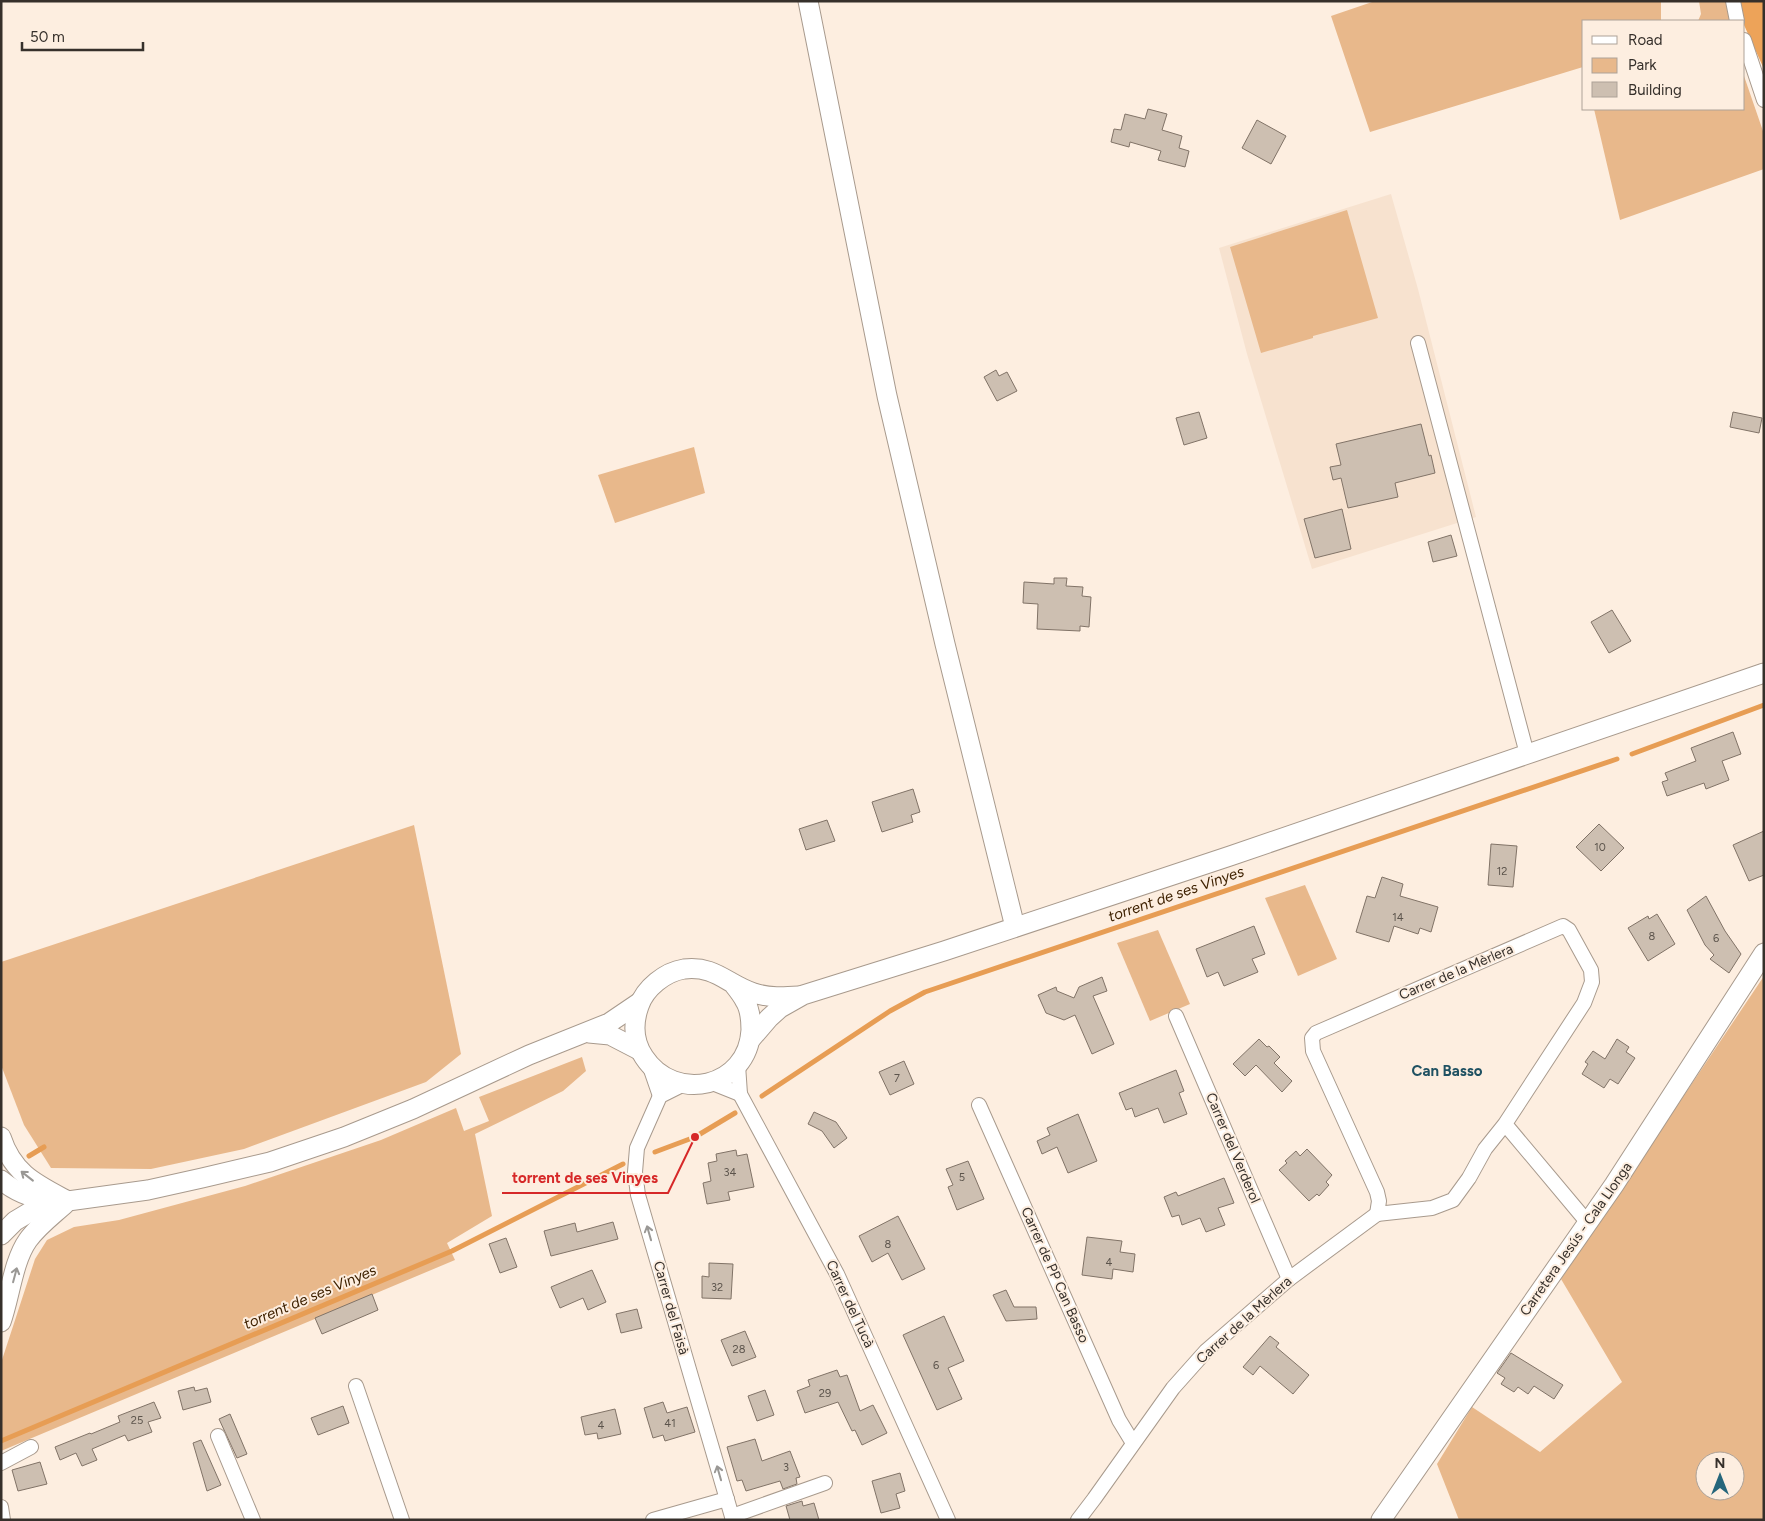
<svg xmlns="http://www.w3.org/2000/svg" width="1765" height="1521" font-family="Figtree,sans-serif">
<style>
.built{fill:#f7e2cf}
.green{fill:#e8b88b;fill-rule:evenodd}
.forest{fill:#eda359}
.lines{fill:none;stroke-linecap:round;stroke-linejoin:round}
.stream{stroke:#e79d54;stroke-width:5}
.building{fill:#cdbfb1;stroke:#817367}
.street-casing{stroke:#a89a8d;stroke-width:16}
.secondary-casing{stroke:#a89a8d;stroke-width:21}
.street{stroke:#fff;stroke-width:14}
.secondary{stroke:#fff;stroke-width:19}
.oneway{stroke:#9a9895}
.labels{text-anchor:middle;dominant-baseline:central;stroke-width:4;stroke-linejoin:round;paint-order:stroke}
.number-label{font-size:11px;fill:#5c544c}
.street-label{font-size:14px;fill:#36302b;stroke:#fdeee0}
.water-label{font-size:15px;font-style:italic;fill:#3f2202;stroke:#fdeee0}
.neighbourhood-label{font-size:15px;font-weight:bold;fill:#1f5162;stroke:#fdeee0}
.leader{fill:none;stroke:#d62828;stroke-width:2}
.callout-dot{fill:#d62828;stroke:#fdeee0;stroke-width:2}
.callout-label{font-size:15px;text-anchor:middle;font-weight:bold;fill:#d62828;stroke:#fdeee0;stroke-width:4;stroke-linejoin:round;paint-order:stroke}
</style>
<rect width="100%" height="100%" fill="#fdeee0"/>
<path class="built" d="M1391,194l27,95 58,228 -164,52 -65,-215 -28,-106z"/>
<g class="green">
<path d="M1375,1h286v20h-77v47l-1,-1 -213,65 -39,-116z"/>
<path d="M1699,1h28l3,20h-32l3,-7z"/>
<path d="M1744,76l20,58v35l-144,51 -26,-111h150z"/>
<path d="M1347,210l31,108 -65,18v2l-52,15 -31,-106z"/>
<path d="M694,447l11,46 -90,30 -17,-48z"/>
<path d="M414,825l47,229 -35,28 -182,67 -93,20 -100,-1 -27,-43 -23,-60v-103z"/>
<path d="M1305,885l32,74 -39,17 -33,-78z"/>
<path d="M1158,930l32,74 -40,17 -33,-78z"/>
<path d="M1764,976v544h-305l-22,-56 35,-57 68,45 82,-70 -61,-103zM1705,1461h30v30h-30z"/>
<path d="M582,1057l4,14 -23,20 -88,43 17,82 -45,27 8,17 -454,191v-88l34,-104 12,-19 27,-13 45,-7 126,-34 136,-46 75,-32 8,23 25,-10 -10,-24z"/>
</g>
<path class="forest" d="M1740,1h24v68l-20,-44z"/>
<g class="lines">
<g class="stream">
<path d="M1632,754l132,-49"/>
<path d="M762,1096l128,-85 35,-19 692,-233"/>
<path d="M655,1152l40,-15 40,-24"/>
<path d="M29,1156l15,-9"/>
<path d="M1,1441l451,-190 171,-87"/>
</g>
</g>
<g class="building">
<path d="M1148,109l19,5 -5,16 20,6 -3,12 10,3 -4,16 -27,-7 3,-9 -31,-9 -1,5 -18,-5 3,-13 7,1 4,-16 20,5z"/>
<path d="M1257,120l29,16 -15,28 -29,-16z"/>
<path d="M996,370l3,6 8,-4 10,19 -20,10 -13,-24z"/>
<path d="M1199,412l8,26 -23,7 -8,-27z"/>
<path d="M1733,412l29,6 -3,15 -29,-6z"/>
<path d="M1421,424l8,32 2,-1 4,18 -40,10 3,14 -50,11 -7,-30 -8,2 -3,-13 11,-2 -5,-21z"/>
<path d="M1342,509l9,40 -36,9 -11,-39z"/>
<path d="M1451,535l6,21 -24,6 -5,-20z"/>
<path d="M1054,578h13l-1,8 17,1 -1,9 9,1 -2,30 -9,-1v5l-43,-2 1,-25 -15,-1 1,-21 30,2z"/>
<path d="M1612,610l19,31 -22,12 -18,-31z"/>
<path d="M1733,732l8,22 -19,7 7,19 -23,9 -2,-6 -37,13 -5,-14 6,-2 -3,-7 31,-12 -5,-13z"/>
<path d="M913,789l7,23 -9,3 2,7 -31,10 -10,-30z"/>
<path d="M827,820l8,21 -29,9 -7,-21z"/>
<path d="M1599,824l25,24 -23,23 -25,-24z"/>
<path d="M1764,831v44l-15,6 -16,-36z"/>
<path d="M1491,844l26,2 -4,41 -25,-2z"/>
<path d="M1382,877l21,7 -3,12 38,11 -7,25 -11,-4 -2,6 -24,-8 -5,16 -33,-10 11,-36 8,2z"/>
<path d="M1706,896l19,35 16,23 -12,19 -19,-14 4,-4 -9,-10 -18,-35z"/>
<path d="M1657,914l18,30 -27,17 -20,-33 20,-12 1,3z"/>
<path d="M1254,926l11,28 -13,5 6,13 -34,14 -6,-14 -11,5 -11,-28z"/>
<path d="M1102,977l5,14 -14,5 21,48 -22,10 -17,-39 -11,5 -18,-7 -8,-18 18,-8 1,4 17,7 5,-11z"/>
<path d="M1259,1039l8,8 2,-1 11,11 -6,6 18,18 -10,11 -26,-27 -11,11 -12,-12z"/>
<path d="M1617,1039l12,8 -3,5 9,6 -17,26 -8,-5 -6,9 -22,-14 6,-10 -3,-2 8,-11 12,8z"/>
<path d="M904,1061l10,23 -24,11 -11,-23z"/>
<path d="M1176,1070l8,21 -5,2 8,21 -23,9 -6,-15 -23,9 -3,-9 -6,2 -7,-17z"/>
<path d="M814,1112l22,10 11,16 -13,10 -12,-17 -14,-7z"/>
<path d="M1078,1114l19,47 -29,12 -11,-26 -15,7 -5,-13 13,-6 -3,-7z"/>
<path d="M1307,1149l25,26 -6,7 3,3 -10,11 -2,-2 -8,7 -30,-31 8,-7 -2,-2 11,-10 4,5z"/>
<path d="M736,1150l1,6 10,-2 7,33 -26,5 2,8 -23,4 -4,-21 8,-2 -3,-18 9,-2 -1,-7z"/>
<path d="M968,1161l16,38 -27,11 -9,-23 5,-2 -7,-16z"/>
<path d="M1224,1178l10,25 -16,5 7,17 -19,7 -6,-14 -18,7 -3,-10 -7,2 -8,-20 12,-5 2,4z"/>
<path d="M898,1216l27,53 -23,11 -14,-27 -16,9 -13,-26z"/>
<path d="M613,1222l5,17 -67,17 -7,-25 31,-8 2,9z"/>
<path d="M1087,1237l35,4 -2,11 15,2 -2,18 -20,-3 -1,10 -30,-4z"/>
<path d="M506,1238l11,29 -17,6 -11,-29z"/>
<path d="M709,1263l24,1 -2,35 -29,-1v-22l7,1z"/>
<path d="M592,1270l14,32 -18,8 -5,-12 -23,10 -9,-21z"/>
<path d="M1006,1290l8,17h22l1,12 -31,2 -13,-26z"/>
<path d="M372,1294l6,16 -56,24 -7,-16z"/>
<path d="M637,1309l5,19 -21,5 -5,-19z"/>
<path d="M944,1316l20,45 -16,7 14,31 -25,11 -34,-75z"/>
<path d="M745,1331l11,26 -24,9 -11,-26z"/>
<path d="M1270,1336l9,7 -3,4 33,28 -16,19 -33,-28 -7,9 -10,-8z"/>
<path d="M1511,1353l52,32 -9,14 -20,-13 -6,8 -10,-7 -4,5 -13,-8 4,-6 -8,-5z"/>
<path d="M837,1370l3,7 7,-2 13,36 13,-6 14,28 -25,12 -7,-15 -3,1 -14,-29 -33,11 -8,-22 13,-5 -2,-6z"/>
<path d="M194,1387l1,4 12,-3 4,14 -28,8 -5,-19z"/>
<path d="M765,1390l9,25 -17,6 -9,-25z"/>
<path d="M154,1402l7,16 -13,4 4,10 -24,9 -3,-6 -33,14 5,11 -15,6 -6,-13 -16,7 -5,-13 35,-14 1,1 29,-12 -2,-6z"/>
<path d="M663,1402l4,11 20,-6 8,25 -30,9 -2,-6 -10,3 -9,-30z"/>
<path d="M343,1406l6,17 -31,12 -7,-17z"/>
<path d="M615,1409l6,25 -23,5 -1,-6 -12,2 -4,-18z"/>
<path d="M230,1414l17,40 -10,4 -18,-39z"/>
<path d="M755,1439l7,22 28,-10 10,26 -4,1 1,6 -14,5 -3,-8 -34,10 -4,-11 -5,1 -10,-34z"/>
<path d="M201,1440l20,45 -14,6 -14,-48z"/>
<path d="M40,1462l7,22 -29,7 -6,-21z"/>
<path d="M900,1473l5,18 -9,3 4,14 -19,5 -9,-32z"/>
<path d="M802,1501l1,5 11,-3 5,17h-29l-4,-14z"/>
</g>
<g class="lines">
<defs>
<g id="street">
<path d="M1733,1l4,20"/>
<path d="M1744,40l20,60"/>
<path d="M1418,343l109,411"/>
<path d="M1176,1016l113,263"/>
<path d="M738,1065l2,29 97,180 111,246"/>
<path d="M650,1067l10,29"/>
<path d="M710,1082l30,12"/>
<path d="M684,1084l-24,12 -23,52 -2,24 3,23 95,325"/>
<path d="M979,1105l140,315 14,23"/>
<path d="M1505,1124l-20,25 -16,29 -16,22 -21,8 -55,6 2,-13 -2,-9 -64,-141 -1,-13 4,-5 247,-107 6,4 22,40 1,12 -8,21 -79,121 83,99"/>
<path d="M356,1386l46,134"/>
<path d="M218,1436l35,84"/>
<path d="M1,1463l30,-16"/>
<path d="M1,1507l2,13"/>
<path d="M732,1516l93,-33"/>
<path d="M653,1520l74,-21"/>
<path d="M1078,1520l16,-21 79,-111 33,-37 83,-72 88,-65"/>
</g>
<g id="secondary">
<path d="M808,1l79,395 58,248 70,283"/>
<path d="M734,985c4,5 8,10 11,16 5,8 6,19 6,29 -3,58 -76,74 -107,27 -11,-16 -11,-34 -5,-51 6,-18 26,-34 45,-37 31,-4 44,16 70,24 15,5 30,4 45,3"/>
<path d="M589,1033l21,2 29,15"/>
<path d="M750,1040l19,-22 11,-10 23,-13 141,-44 286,-95 534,-183"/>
<path d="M1,1137c12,37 35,47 67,64"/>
<path d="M1,1180c17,14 34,20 56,21"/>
<path d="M1,1235l14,-14 15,-9 16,-6 22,-5 80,-11 54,-12 68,-16 74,-25 69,-28 116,-54 80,-32 31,-21"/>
<path d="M1,1322c9,-25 12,-61 27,-82 10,-14 25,-25 37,-36"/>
<path d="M1381,1520l233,-335 150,-232"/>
</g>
</defs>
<use href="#street" class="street-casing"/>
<use href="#secondary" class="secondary-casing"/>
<use href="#street" class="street"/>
<use href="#secondary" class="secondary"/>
</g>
<defs><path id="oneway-shaft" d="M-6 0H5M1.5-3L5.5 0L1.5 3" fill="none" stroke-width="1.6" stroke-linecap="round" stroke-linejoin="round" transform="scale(1.25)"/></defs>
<g class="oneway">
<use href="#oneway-shaft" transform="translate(27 1176) rotate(-142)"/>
<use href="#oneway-shaft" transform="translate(649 1233) rotate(-106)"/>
<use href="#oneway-shaft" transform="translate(15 1275) rotate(-75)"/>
<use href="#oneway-shaft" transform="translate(719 1473) rotate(-106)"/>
</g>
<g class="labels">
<g class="number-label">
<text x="1600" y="847">10</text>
<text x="1502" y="871">12</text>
<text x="1398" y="917">14</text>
<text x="1652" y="936">8</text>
<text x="1716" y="938">6</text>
<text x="897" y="1078">7</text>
<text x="730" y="1172">34</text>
<text x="962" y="1177">5</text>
<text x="888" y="1244">8</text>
<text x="1109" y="1262">4</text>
<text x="717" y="1287">32</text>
<text x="739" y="1349">28</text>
<text x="936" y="1365">6</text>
<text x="825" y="1393">29</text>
<text x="137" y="1420">25</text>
<text x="670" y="1423">41</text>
<text x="601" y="1425">4</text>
<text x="786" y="1467">3</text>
</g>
<g class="street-label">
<text transform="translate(1456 972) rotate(-23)">Carrer de la Mèrlera</text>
<text transform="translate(1233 1148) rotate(67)">Carrer del Verderol</text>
<text transform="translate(1576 1239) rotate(-55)">Carretera Jesús - Cala Llonga</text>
<text transform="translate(1055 1275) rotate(66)">Carrer de PP Can Basso</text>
<text transform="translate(850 1304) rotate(65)">Carrer del Tucà</text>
<text transform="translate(671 1308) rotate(74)">Carrer del Faisà</text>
<text transform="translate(1244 1320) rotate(-42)">Carrer de la Mèrlera</text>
</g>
<g class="water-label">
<text transform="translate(1176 894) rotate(-19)">torrent de ses Vinyes</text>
<text transform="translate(310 1297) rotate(-23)">torrent de ses Vinyes</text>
</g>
<g class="neighbourhood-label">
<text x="1447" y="1071">Can Basso</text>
</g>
</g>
<path class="leader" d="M695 1137L668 1193H502"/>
<circle class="callout-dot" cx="695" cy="1137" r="5"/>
<g class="callout-label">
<text x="585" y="1183">torrent de ses Vinyes</text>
</g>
<rect width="1765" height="1521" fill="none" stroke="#36302b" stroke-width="5"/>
<rect x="1582" y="20" width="162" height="90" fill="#fdeee0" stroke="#ada298"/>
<rect x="1592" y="36" width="25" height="8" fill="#ffffff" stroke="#ada298"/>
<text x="1628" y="45" font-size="15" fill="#36302b">Road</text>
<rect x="1592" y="58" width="25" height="15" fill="#e8b88b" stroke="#ada298"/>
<text x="1628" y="70" font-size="15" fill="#36302b">Park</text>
<rect x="1592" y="82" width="25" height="15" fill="#cdbfb1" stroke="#ada298"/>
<text x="1628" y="95" font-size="15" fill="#36302b">Building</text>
<g transform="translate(1720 1476)"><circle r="24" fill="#fdeee0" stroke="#ada298"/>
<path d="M0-4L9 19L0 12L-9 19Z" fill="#26667b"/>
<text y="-8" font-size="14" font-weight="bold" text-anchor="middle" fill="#36302b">N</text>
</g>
<path d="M22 42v8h121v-8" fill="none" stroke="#36302b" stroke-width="2.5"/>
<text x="30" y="42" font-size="15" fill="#36302b" stroke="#fdeee0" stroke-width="4" paint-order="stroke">50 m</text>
</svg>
